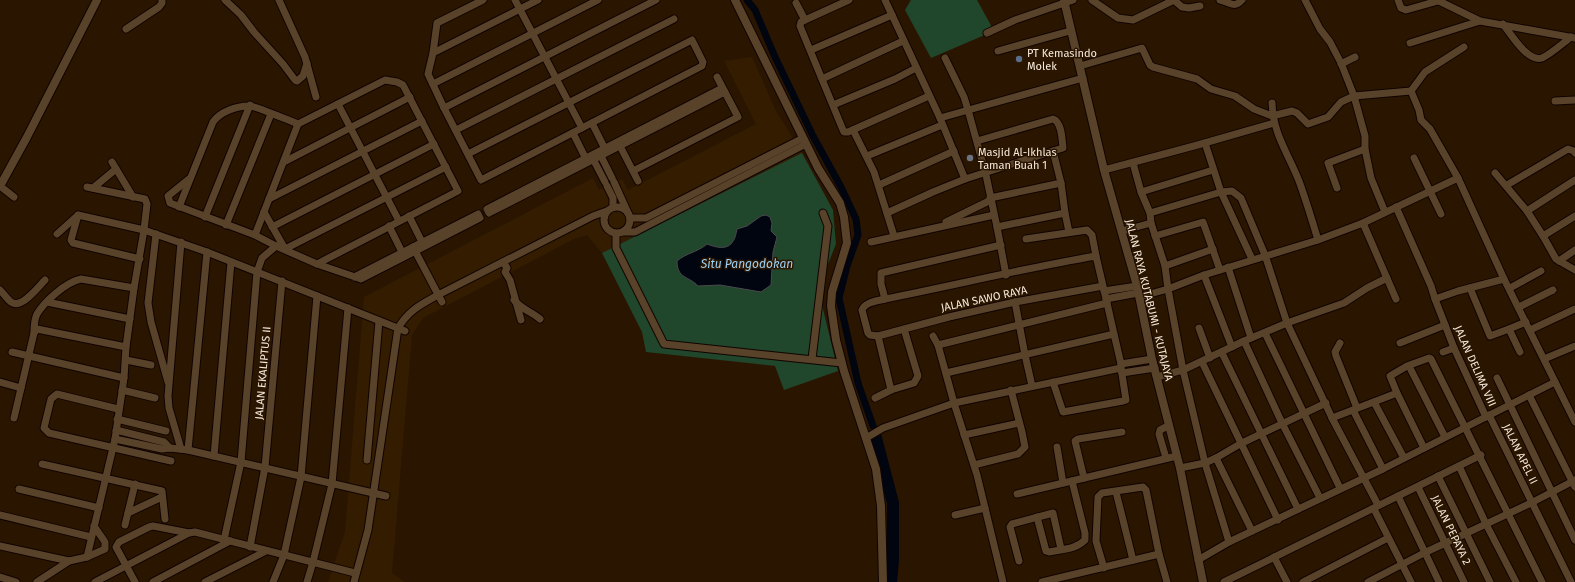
<svg xmlns="http://www.w3.org/2000/svg" width="1575" height="582" font-family="'Fira Sans',sans-serif">
<style>
.built{fill:#341c00}
.green{fill:#20462b}
.water{fill:#000510;stroke:#4a494d}
.lines{fill:none;stroke-linecap:round;stroke-linejoin:round}
.canal{stroke:#000510;stroke-width:7}
.river{stroke:#000510;stroke-width:12}
.minor-casing{stroke:#110300;stroke-width:9}
.tertiary-casing{stroke:#110300;stroke-width:10}
.minor{stroke:#58422a;stroke-width:7}
.tertiary{stroke:#58422a;stroke-width:8}
.service-dot{fill:#5c6f8a;stroke:#2a1600;stroke-width:1.5}
.worship-dot{fill:#6b7280;stroke:#2a1600;stroke-width:1.5}
.labels{text-anchor:middle;dominant-baseline:central;stroke-width:3;stroke-linejoin:round;paint-order:stroke}
.poi-label{font-size:11px;fill:#f7e9db;stroke:#2a1600;text-anchor:start}
.street-label{font-size:11px;fill:#f7e9db;stroke:#2a1600}
.water-label{font-size:12px;font-style:italic;fill:#9bd1f6;stroke:#2a1600}
</style>
<rect width="100%" height="100%" fill="#2a1600"/>
<path class="built" d="M752,57l24,54 26,42 -200,100 -15,-18 -13,4 -151,79 -11,17 -20,238 13,9h-77l17,-50 19,-235 229,-119 6,12 23,-11 6,11 128,-66 -32,-63z"/>
<g class="green">
<path d="M911,0h66l17,31 -63,27 -26,-48z"/>
<path d="M802,153l31,57 3,34 -14,35 1,30 15,62 -54,19 -9,-24 -129,-14 -4,-20 -40,-79z"/>
</g>
<path class="water" d="M766,215l4,2 2,6 -1,8 6,6 -4,15 -2,33 -10,7 -41,-7 -22,1c-9,-10 -21,-7 -21,-25 9,-8 21,-9 30,-17 18,7 27,4 30,-15l10,-3 14,-10z"/>
<g class="lines">
<path class="canal" d="M747,0l8,10 20,47 38,79 28,51 15,32 2,16 -11,31 -8,32 19,85 15,43"/>
<path class="river" d="M876,438l17,65v57l-2,22"/>
<defs>
<g id="minor">
<path d="M225,0l16,15 13,17 29,32 12,16 2,1 6,-5 4,-13"/>
<path d="M279,0l26,57 11,40"/>
<path d="M515,0l67,128"/>
<path d="M849,0l-44,20 -4,2 -1,4 43,104 1,2h4l81,-36"/>
<path d="M885,0l55,118 25,61"/>
<path d="M1092,0l26,18 15,2 41,-20"/>
<path d="M1174,0l8,7 7,1 11,-2"/>
<path d="M1220,0c9,2 14,9 22,0"/>
<path d="M1305,0l15,29 10,13 11,21 13,33 11,40v13l6,29 14,34"/>
<path d="M1398,0l3,8 5,2 32,-9"/>
<path d="M1437,0l43,21 95,17"/>
<path d="M796,3l9,17"/>
<path d="M1503,24c8,10 25,39 39,34 9,-4 21,-15 29,-21"/>
<path d="M126,29l33,-22 3,-4v-3"/>
<path d="M987,33l28,-13 58,-20"/>
<path d="M1410,43l70,-22"/>
<path d="M811,50l81,-35"/>
<path d="M998,51l72,-20"/>
<path d="M433,53l105,-53"/>
<path d="M945,58l19,39 4,13 18,65 11,52 9,48"/>
<path d="M1341,64l14,-7"/>
<path d="M1080,66l62,-18 8,17 3,2 44,12 14,10 24,7 19,13 18,7 20,-5 5,2 11,11 20,-7 13,-15 13,-6 57,-5"/>
<path d="M822,79l81,-38"/>
<path d="M433,84l165,-84"/>
<path d="M722,88l-235,121 2,4 236,-121"/>
<path d="M1411,91l8,19 2,10 9,9 28,49 46,101 71,143"/>
<path d="M1411,91l14,-19 39,-25"/>
<path d="M1555,101l20,-1"/>
<path d="M1272,103c1,31 16,50 27,78 7,19 13,39 19,59"/>
<path d="M338,104l61,117"/>
<path d="M833,105l62,-26 21,-11"/>
<path d="M444,108l-16,-34 5,-21 4,-30 46,-23"/>
<path d="M940,118l143,-40"/>
<path d="M592,123l14,28"/>
<path d="M456,130l218,-111"/>
<path d="M853,130l21,42 20,64"/>
<path d="M573,133l14,28"/>
<path d="M977,141l76,-22c9,3 9,21 10,29l-10,3 8,32 -71,15"/>
<path d="M1205,143l16,49 31,67"/>
<path d="M620,146l18,35"/>
<path d="M599,152l13,26"/>
<path d="M468,154l224,-114 11,22 -1,4 -221,114 -37,-72 212,-108"/>
<path d="M867,156l75,-31"/>
<path d="M592,157l13,25"/>
<path d="M1414,158l27,56"/>
<path d="M112,162l21,35"/>
<path d="M284,162l126,-65"/>
<path d="M1133,163l8,29 9,21 1,10 14,43 3,23 15,81 22,93 24,79"/>
<path d="M1104,170l90,-24 80,-23"/>
<path d="M633,171l105,-54 -21,-40"/>
<path d="M1495,173l32,38 16,25 13,23 19,11"/>
<path d="M189,179l-21,17 2,7 85,32 21,11 41,18 44,15 119,-61 -2,-4 -124,63"/>
<path d="M614,182l14,31"/>
<path d="M879,185l75,-34"/>
<path d="M1507,185l61,-36 6,2 1,2"/>
<path d="M0,186l14,11"/>
<path d="M607,186l6,12v9"/>
<path d="M93,188l23,-19"/>
<path d="M1337,188l-9,-25 37,-14"/>
<path d="M1141,192l72,-22"/>
<path d="M269,199l153,-78"/>
<circle cx="617" cy="220" r="13"/>
<path d="M179,207l34,-85c7,-10 23,-16 36,-16 5,-1 41,15 49,18l87,-44 12,2 6,3 55,106 -141,73"/>
<path d="M1396,207l35,79 4,13"/>
<path d="M1527,211l48,-31"/>
<path d="M264,212l21,37 161,-82"/>
<path d="M887,213l46,-21 32,-13 88,-28"/>
<path d="M1065,213l4,19"/>
<path d="M1150,213l71,-21 11,-1 9,7 24,57 22,68 45,95 46,87"/>
<path d="M78,215l66,15 3,-26 -2,-5 -58,-12"/>
<path d="M78,215l-7,25 2,3 67,16"/>
<path d="M409,216l15,30"/>
<path d="M205,217l45,-112"/>
<path d="M630,218h16l157,-80"/>
<path d="M946,222l45,-22"/>
<path d="M1363,223l33,76"/>
<path d="M226,225l45,-111"/>
<path d="M389,226l15,30"/>
<path d="M272,227l162,-83"/>
<path d="M997,227l68,-14 -4,-30"/>
<path d="M1122,231l29,-8"/>
<path d="M624,232h11l171,-88"/>
<path d="M57,234l20,-18"/>
<path d="M156,234l-8,69 3,19 17,60"/>
<path d="M616,234v14l48,96 178,19"/>
<path d="M255,235l43,-111"/>
<path d="M1155,236l48,-14 17,48"/>
<path d="M1543,236l32,-20"/>
<path d="M1026,239l61,-9 5,5 4,21"/>
<path d="M181,242l-13,154 1,12 12,41"/>
<path d="M871,242l123,-27"/>
<path d="M413,247l29,55"/>
<path d="M1559,261l16,-11"/>
<path d="M503,262l4,6 -2,4 5,8 11,40"/>
<path d="M1165,266l48,-17"/>
<path d="M1228,267l23,71"/>
<path d="M1204,275l28,72"/>
<path d="M1470,288l20,48 19,-7"/>
<path d="M1510,288l31,-17"/>
<path d="M0,290c3,3 7,9 11,12 10,8 27,-15 34,-22"/>
<path d="M1104,291l33,-5"/>
<path d="M1139,297l29,-8 36,-14 114,-35 45,-17 95,-45"/>
<path d="M885,299l-4,-15v-11l120,-28"/>
<path d="M1106,299l32,-6"/>
<path d="M514,300c7,9 18,12 26,19"/>
<path d="M47,302l83,17"/>
<path d="M1015,302l10,53 7,31"/>
<path d="M1519,307l34,-17"/>
<path d="M1199,328l11,30"/>
<path d="M1530,330l45,-21"/>
<path d="M34,333c0,-7 0,-13 3,-19 8,-13 29,-32 44,-35l53,9"/>
<path d="M1265,333l75,155"/>
<path d="M1114,334l7,30"/>
<path d="M933,336l5,9"/>
<path d="M1244,341l38,82 38,75"/>
<path d="M1340,343l-5,9 1,4 21,52"/>
<path d="M1400,343l45,-18"/>
<path d="M12,352l112,26"/>
<path d="M1443,352l11,-4"/>
<path d="M1520,352l-11,-23 17,-7"/>
<path d="M1222,353l76,156"/>
<path d="M812,359l16,-133 -5,-13"/>
<path d="M1544,359l31,-13"/>
<path d="M126,360l25,5"/>
<path d="M1202,362l76,158"/>
<path d="M1409,366l36,71"/>
<path d="M946,373l168,-39 -7,-31"/>
<path d="M1122,373l33,-5"/>
<path d="M1157,377l26,-7 61,-29 43,-18 57,-20 23,-15 20,-10"/>
<path d="M1497,378l78,162"/>
<path d="M0,382l21,6"/>
<path d="M1053,382l10,30 60,-11 3,-1 -5,-32"/>
<path d="M122,390l33,8"/>
<path d="M891,390l23,-7 4,-7 -14,-47"/>
<path d="M1397,393l27,55"/>
<path d="M1529,395l46,92"/>
<path d="M875,398l16,-8 -13,-54"/>
<path d="M1374,402l30,56"/>
<path d="M118,409l-61,-15 -6,5 -7,29 5,5 122,28"/>
<path d="M1353,410l30,59"/>
<path d="M1489,415l82,167"/>
<path d="M1486,417l-32,-69 -19,-49 23,-8 46,-12"/>
<path d="M14,418l20,-85 3,-4 89,18"/>
<path d="M1332,418l65,-25 -7,-17 17,-10 22,-8 2,1 111,223"/>
<path d="M117,419l49,12"/>
<path d="M116,430l48,12 6,6"/>
<path d="M964,435l55,-12"/>
<path d="M866,438l17,-10 71,-25 167,-35v-4l31,-5"/>
<path d="M115,439l47,10 8,-1 18,2 198,46"/>
<path d="M1057,447l6,36"/>
<path d="M188,450l19,-198"/>
<path d="M214,456l17,-194"/>
<path d="M1166,458l-7,-24 1,-4 8,-4"/>
<path d="M1216,458l36,73"/>
<path d="M367,460l12,-139"/>
<path d="M42,464l120,27 3,28"/>
<path d="M974,465l44,-11 7,-7 -3,-15 -11,-42"/>
<path d="M1459,466l27,58 30,58"/>
<path d="M1180,468l25,-5 11,-5 24,-14 86,-41"/>
<path d="M1438,476l52,106"/>
<path d="M1084,478l-9,-37 3,-2 44,-7"/>
<path d="M1418,487l46,95"/>
<path d="M19,489l80,19"/>
<path d="M1116,492l17,68"/>
<path d="M1017,494l160,-38"/>
<path d="M1398,496l41,86"/>
<path d="M1374,509l37,73"/>
<path d="M128,513l34,-16"/>
<path d="M0,515l91,22"/>
<path d="M955,515l30,-7"/>
<path d="M1037,517l9,34 3,1c13,-3 26,-2 36,-12v-7l-13,-52"/>
<path d="M125,525l10,-41"/>
<path d="M224,540l17,-78 16,-190 5,-14 14,-12"/>
<path d="M0,546l69,15"/>
<path d="M250,547l15,-80 17,-186"/>
<path d="M87,557l28,-118 9,-61 2,-31 8,-59 10,-58 63,22 198,79"/>
<path d="M1274,557l13,25"/>
<path d="M1198,560l31,-18 154,-73 172,-87"/>
<path d="M1019,561l-9,-34 2,-3 41,-11 8,36"/>
<path d="M1104,568l-8,-27 2,-44 4,-4 41,-6 3,3 13,64"/>
<path d="M0,577l16,5"/>
<path d="M37,582l32,-21 18,-4 18,-8v-7l-11,-16"/>
<path d="M95,582l94,-49"/>
<path d="M135,582l-19,-35 3,-5 30,-15 4,-1 36,7 6,-1 160,41"/>
<path d="M153,582l77,-41"/>
<path d="M205,582l61,-31"/>
<path d="M273,582l11,-27 17,-78 16,-181"/>
<path d="M307,582l6,-20 19,-78 16,-176"/>
<path d="M354,582l14,-52 30,-202c11,-18 22,-23 40,-33l155,-79 14,-5"/>
<path d="M1003,582l-26,-107 -23,-72 -16,-58 169,-42 -11,-47c-71,12 -140,29 -211,43 -8,2 -20,3 -23,11l6,23 2,2 8,1 71,-19 66,-15 88,-16"/>
<path d="M1042,582l117,-28 8,28"/>
<path d="M1224,582l257,-127"/>
<path d="M1303,582l85,-44"/>
<path d="M1368,582l56,-29 107,-50 44,-23"/>
</g>
<g id="tertiary">
<path d="M735,0l83,168 22,35 4,14 3,26 -15,49 -1,14 5,34 8,31 32,98 5,37 2,76"/>
<path d="M1064,0l40,170 33,116 15,73 28,109 23,114"/>
<path d="M0,186l27,-49 70,-137"/>
</g>
</defs>
<use href="#minor" class="minor-casing"/>
<use href="#tertiary" class="tertiary-casing"/>
<use href="#minor" class="minor"/>
<use href="#tertiary" class="tertiary"/>
</g>
<circle class="service-dot" cx="1019" cy="59" r="4"/>
<circle class="worship-dot" cx="970" cy="158" r="4"/>
<g class="labels">
<g class="poi-label">
<text x="1027" y="53">PT Kemasindo<tspan x="1027" dy="13">Molek</tspan></text>
<text x="978" y="152">Masjid Al-Ikhlas<tspan x="978" dy="13">Taman Buah 1</tspan></text>
</g>
<g class="street-label">
<text transform="translate(984 299) rotate(-12)">JALAN SAWO RAYA</text>
<text transform="translate(1149 300) rotate(76)">JALAN RAYA KUTABUMI - KUTAJAYA</text>
<text transform="translate(1475 366) rotate(66)">JALAN DELIMA VIII</text>
<text transform="translate(263 373) rotate(-85)">JALAN EKALIPTUS II</text>
<text transform="translate(1520 454) rotate(64)">JALAN APEL II</text>
<text transform="translate(1451 530) rotate(64)">JALAN PEPAYA 2</text>
</g>
<g class="water-label">
<text x="747" y="264">Situ Pangodokan</text>
</g>
</g>
</svg>
